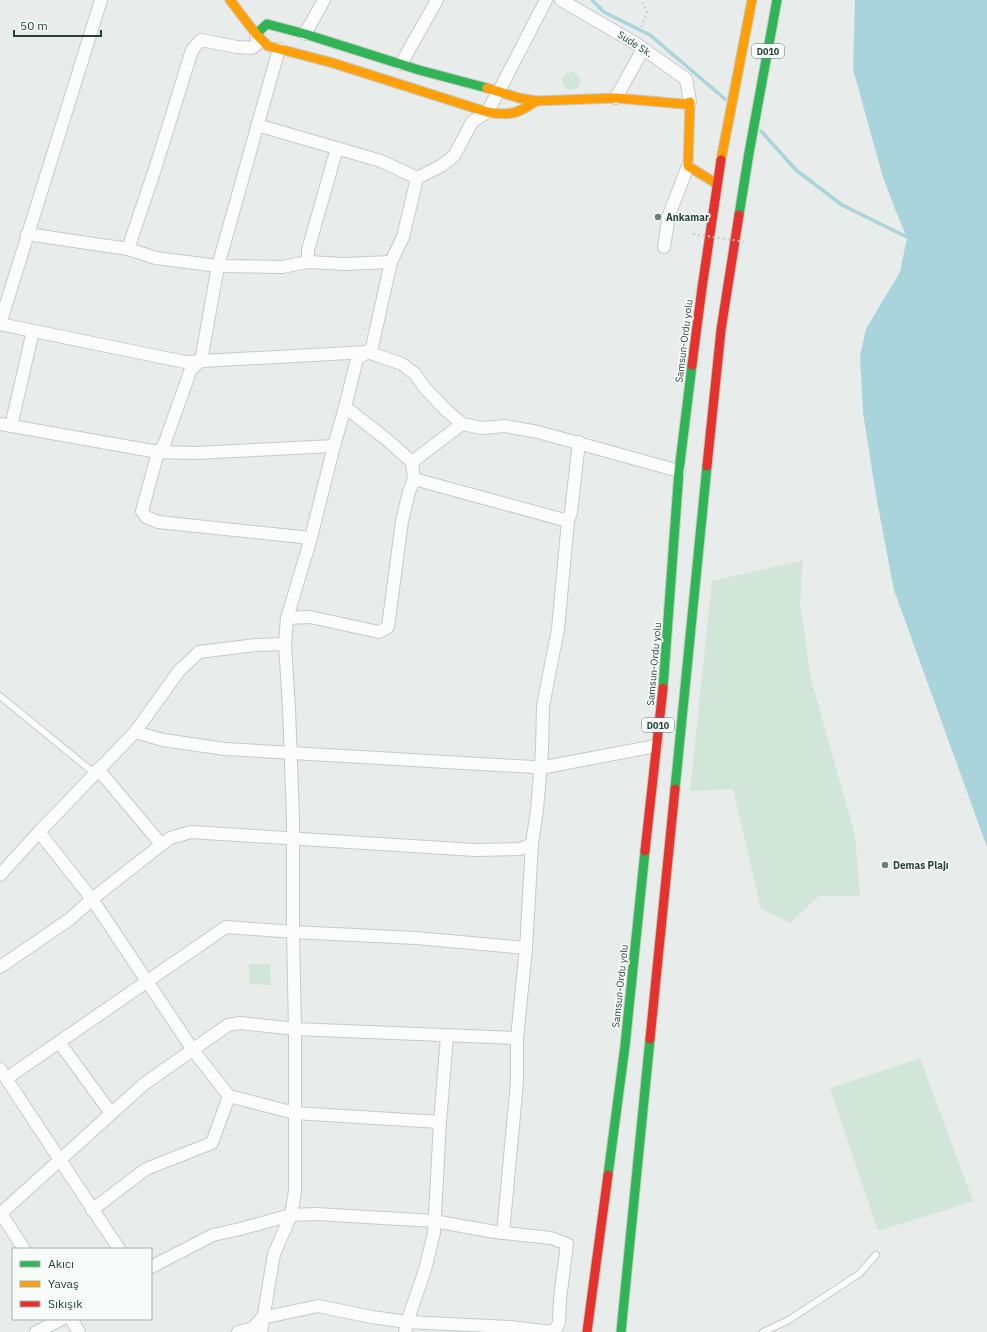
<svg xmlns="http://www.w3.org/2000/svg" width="987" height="1332" font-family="'IBM Plex Sans',sans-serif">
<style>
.green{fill:#d1e6d8}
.water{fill:#a9d4db}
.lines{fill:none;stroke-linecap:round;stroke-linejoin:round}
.stream{stroke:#a9d4db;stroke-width:3.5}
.lane-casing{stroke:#c5cac8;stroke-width:8}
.street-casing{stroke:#c5cac8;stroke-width:14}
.fast-casing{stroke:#c3cbc8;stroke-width:11}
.slow-casing{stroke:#c3cbc8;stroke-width:11}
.jam-casing{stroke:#c3cbc8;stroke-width:11}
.path{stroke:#c3ccca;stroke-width:2;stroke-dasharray:2 3;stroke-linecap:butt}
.lane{stroke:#fcfcfc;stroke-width:6}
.street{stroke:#fcfcfc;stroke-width:12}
.fast{stroke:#30b455;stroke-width:9}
.slow{stroke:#ff9f0a;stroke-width:9}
.jam{stroke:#e5322d;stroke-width:9}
.path-bridge{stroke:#c3ccca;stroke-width:2;stroke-dasharray:2 3;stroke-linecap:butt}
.poi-dot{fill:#697e78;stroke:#f7fbf9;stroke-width:1.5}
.labels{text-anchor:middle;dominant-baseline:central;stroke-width:3.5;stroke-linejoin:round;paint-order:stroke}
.shield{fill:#f7fbf9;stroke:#637a73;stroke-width:1}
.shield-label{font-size:9px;font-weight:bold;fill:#24423a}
.street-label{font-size:10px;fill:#24423a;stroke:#f7fbf9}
.poi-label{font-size:10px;font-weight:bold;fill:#24423a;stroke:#f7fbf9;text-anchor:start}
</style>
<rect width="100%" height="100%" fill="#e8edeb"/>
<g class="green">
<circle cx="571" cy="81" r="9"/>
<path d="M803,560l-3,43 11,76 44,156 5,61h-41l-29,27 -29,-14 -28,-120 -43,2 22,-210z"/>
<path d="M249,964h21l1,21 -22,-1z"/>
<path d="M920,1058l53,143 -95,30 -48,-143z"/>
</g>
<path class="water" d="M855,0h132v847l-93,-257 -17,-89 -14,-88 -3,-57 6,-27 34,-57 7,-34 -12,-29 -13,-35 -29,-105z"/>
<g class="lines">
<g class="stream">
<path d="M592,0l12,12 46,23 75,64"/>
<path d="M761,131l35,39 46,35 65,32"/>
</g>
<defs>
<g id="lane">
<path d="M0,696l94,77"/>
<path d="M763,1332l24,-11 72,-47 17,-19"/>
</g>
<g id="street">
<path d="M561,0l74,43 51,36 4,23"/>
<path d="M305,34l19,-34"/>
<path d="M279,49l-61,217 -17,95 -10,8 -27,76 -6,7 -16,59 4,6 12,5 153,16"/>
<path d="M401,64l36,-64"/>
<path d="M616,98l27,-49"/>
<path d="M257,125l124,36 36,17"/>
<path d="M27,234l101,15 28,9 62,8 64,1 26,-5 36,2 47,-2"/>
<path d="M664,247l5,-32 19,-49"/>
<path d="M128,249l28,-83 36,-116 9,-10 36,7 15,1 6,-5 -2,-9"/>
<path d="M308,262v-12l29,-102"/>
<path d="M0,324l185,38 182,-10 35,12 13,10 10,14 20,21 17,15"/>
<path d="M0,324l101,-324"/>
<path d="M0,424l158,28 37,1 139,-7"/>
<path d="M11,426l22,-95"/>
<path d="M412,462l50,-38 20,4 23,-2 33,6 141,39"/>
<path d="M414,479l154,42"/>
<path d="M287,618l23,-1 69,15 9,-5 14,-106 7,-29 5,-13 -2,-17 -26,-23 -41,-32"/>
<path d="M285,644l-29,1 -57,7 -20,19 -44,61 -96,100 53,67 78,-61 21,-6 284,18 45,-1 12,-5"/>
<path d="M135,732l28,8 62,9 308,18 7,1 116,-22"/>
<path d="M98,769l63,75"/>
<path d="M0,875l39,-43"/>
<path d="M0,967l70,-48 22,-20 101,151 36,46 66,17 145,9"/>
<path d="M59,1042l52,71"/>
<path d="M0,1069l119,180"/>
<path d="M7,1078l219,-151 67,5 123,6 110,10"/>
<path d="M92,1210l54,-41 66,-26 17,-47"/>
<path d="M0,1212l24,37"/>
<path d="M0,1214l144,-130 84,-59 12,-2 55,6 222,9"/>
<path d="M503,1233l14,-151v-44l9,-90 6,-104 5,-34 5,-60 1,-44 15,-77 10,-108 3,-9 8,-70"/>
<path d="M151,1267l62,-32 27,-6 51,-14 25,-1 118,7 61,11 56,6 16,6 -7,55 -1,23 -2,5 -5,5 -42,-5 -103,-5 -35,-5 -54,-11 -56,12 -9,10 -15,4"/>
<path d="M71,1319l8,13"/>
<path d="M36,1332l26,-13"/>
<path d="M261,1332l13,-78 17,-39 4,-24v-162l-2,-97v-115l-4,-109 -4,-64 2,-26 24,-80 23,-92 11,-39 12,-48 10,-7 5,-5 19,-85 12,-25 14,-59 24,-12 13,-10 18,-34 15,-10 12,-21 47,-91"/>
<path d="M405,1332l2,-10 18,-52 9,-37 6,-111 7,-86"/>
</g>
<g id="fast">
<path d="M256,34l11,-10 38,10 114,36 68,18"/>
<path d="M739,215l10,-62 28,-153"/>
<path d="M663,688l16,-217 13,-106"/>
<path d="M675,789l32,-323"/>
<path d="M608,1175l17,-129 20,-195"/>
<path d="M621,1332l29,-293"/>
</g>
<g id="slow">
<path d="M230,0l26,34 12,12 65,17 154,49c22,4 31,2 49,-11"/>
<path d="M487,88l32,10 17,3 80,-3 67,6 7,-2 -2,64 29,18"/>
<path d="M721,160l31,-160"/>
</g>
<g id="jam">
<path d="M692,365l10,-77 19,-128"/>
<path d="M707,466l14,-136 18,-115"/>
<path d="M645,851l18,-163"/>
<path d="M650,1039l25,-250"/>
<path d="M587,1332l21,-157"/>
</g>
</defs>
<use href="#lane" class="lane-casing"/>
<use href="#street" class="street-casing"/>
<use href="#fast" class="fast-casing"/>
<use href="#slow" class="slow-casing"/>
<use href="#jam" class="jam-casing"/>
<g class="path">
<path d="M640,32l7,-20 -6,-12"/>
<path d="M681,217l13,2v2"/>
</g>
<use href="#lane" class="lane"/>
<use href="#street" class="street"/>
<use href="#fast" class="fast"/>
<use href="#slow" class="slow"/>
<use href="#jam" class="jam"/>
<path class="path-bridge" d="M693,234l53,8"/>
</g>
<g class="poi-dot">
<circle cx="658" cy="217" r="4"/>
<circle cx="885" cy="865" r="4"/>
</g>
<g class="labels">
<g class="shield">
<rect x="752" y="44" width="32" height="14" rx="3"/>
<rect x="642" y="718" width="32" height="14" rx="3"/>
</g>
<g class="shield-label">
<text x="768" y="51">D010</text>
<text x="658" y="725">D010</text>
</g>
<g class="street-label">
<text transform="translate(635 44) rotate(33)">Sude Sk.</text>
<text transform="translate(684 341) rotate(-83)">Samsun-Ordu yolu</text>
<text transform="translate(654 664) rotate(-85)">Samsun-Ordu yolu</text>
<text transform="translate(620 986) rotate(-84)">Samsun-Ordu yolu</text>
</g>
<g class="poi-label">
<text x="666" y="217">Ankamar</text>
<text x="893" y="865">Demas Plajı</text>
</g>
</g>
<rect x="12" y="1248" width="140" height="72" fill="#f7fbf9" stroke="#a3b1ad"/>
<rect x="20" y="1261" width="20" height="6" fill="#30b455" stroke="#a3b1ad"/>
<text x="48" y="1268" font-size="12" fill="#24423a">Akıcı</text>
<rect x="20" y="1281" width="20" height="6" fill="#ff9f0a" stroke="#a3b1ad"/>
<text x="48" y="1288" font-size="12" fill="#24423a">Yavaş</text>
<rect x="20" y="1301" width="20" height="6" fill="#e5322d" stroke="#a3b1ad"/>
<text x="48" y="1308" font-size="12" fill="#24423a">Sıkışık</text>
<path d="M14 30v6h87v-6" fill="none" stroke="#24423a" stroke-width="2"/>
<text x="20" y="30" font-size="12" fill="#24423a" stroke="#f7fbf9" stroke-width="3" paint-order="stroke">50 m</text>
</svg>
